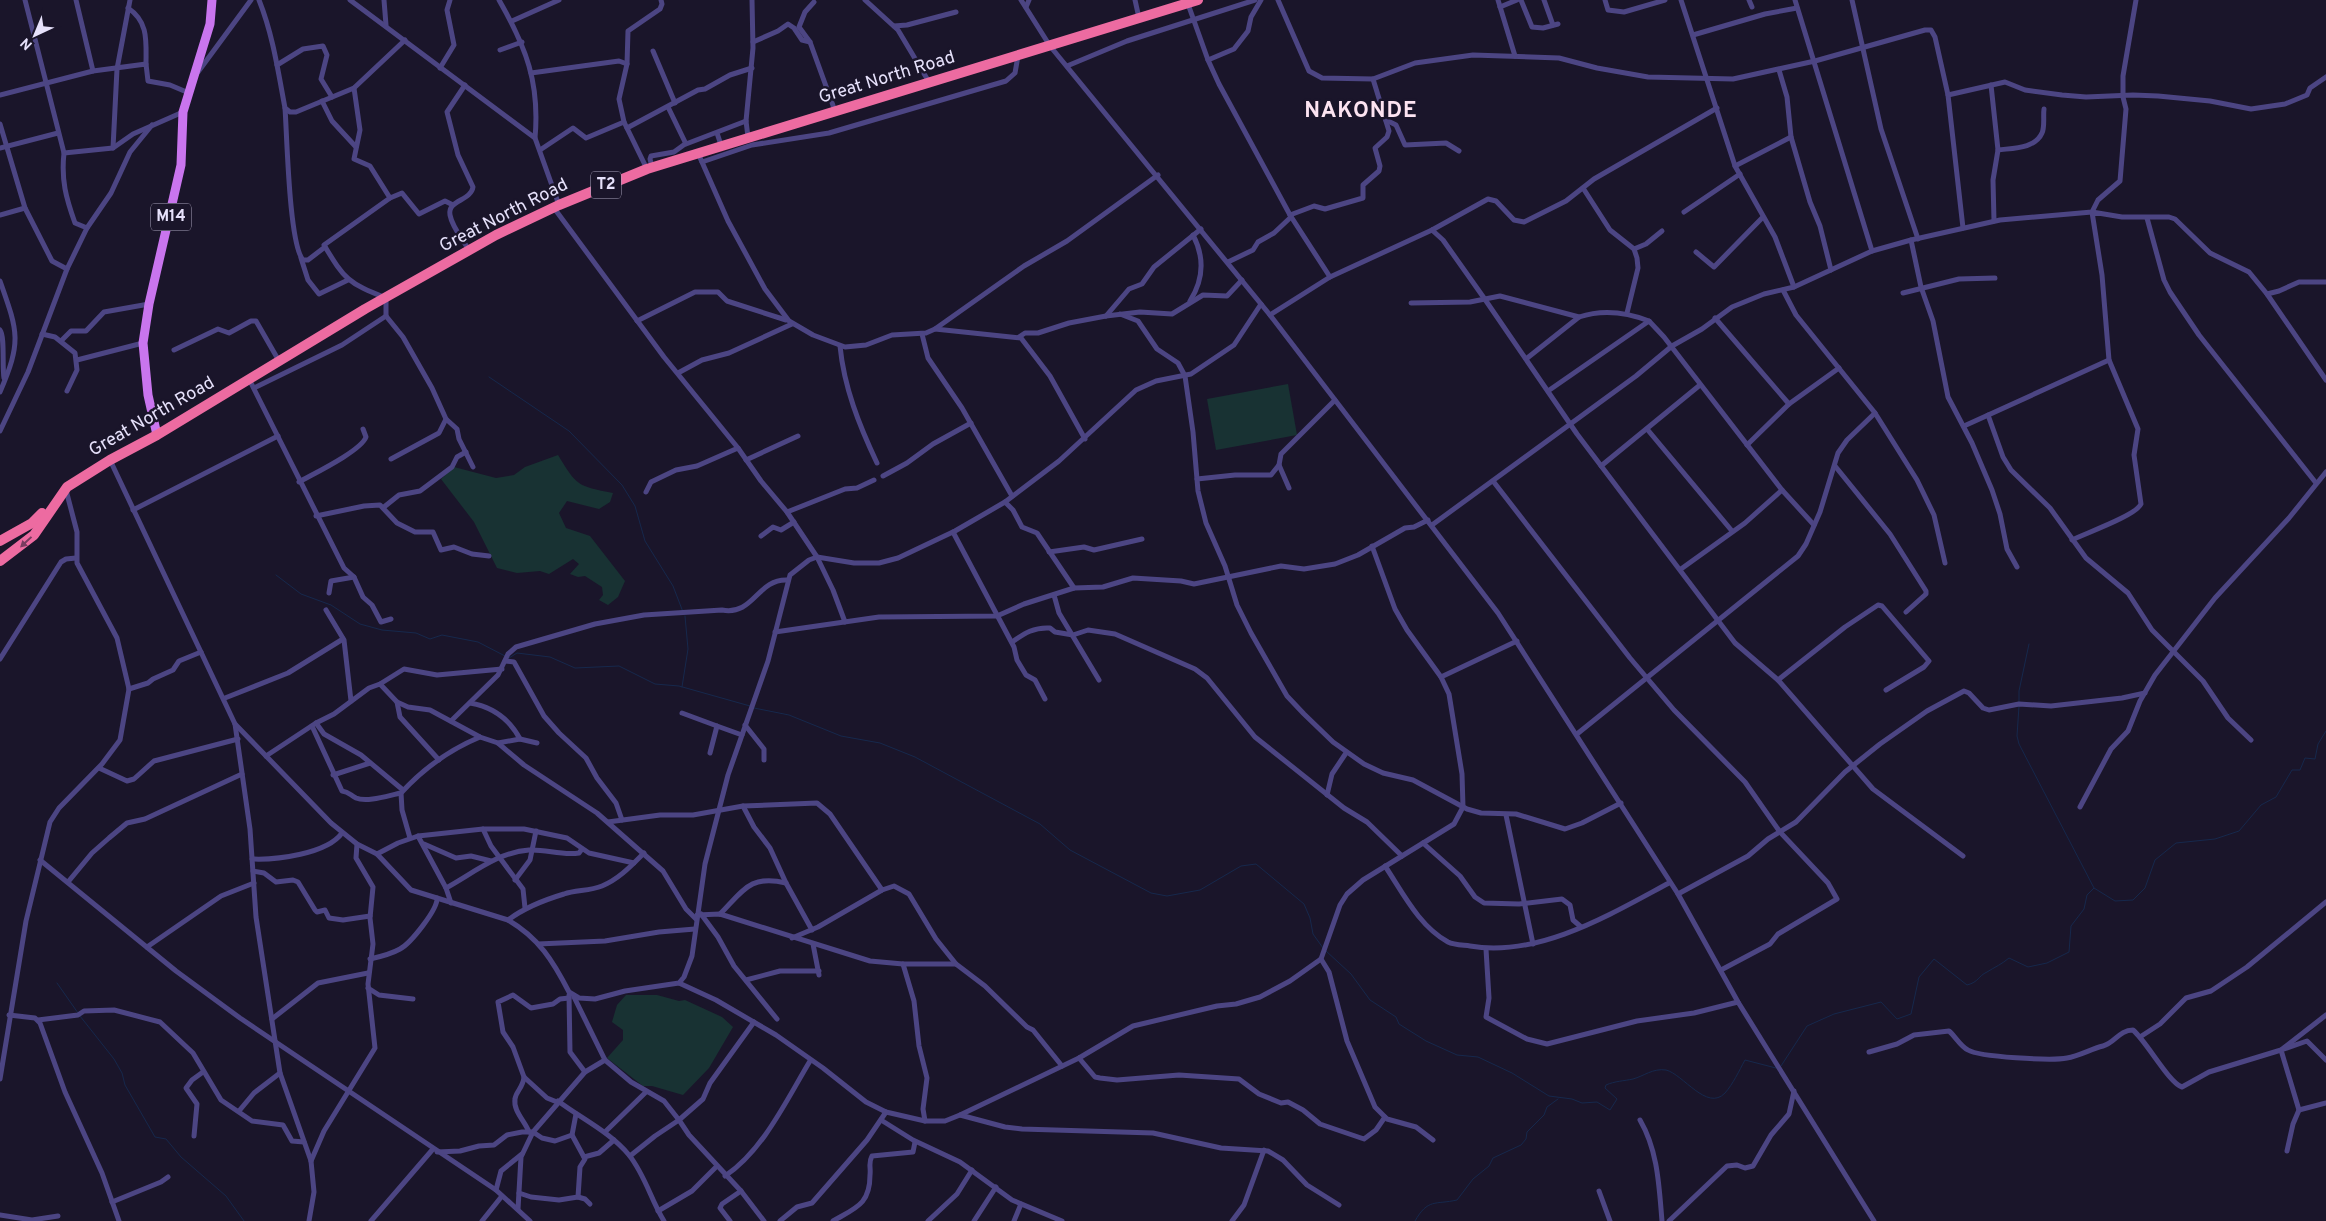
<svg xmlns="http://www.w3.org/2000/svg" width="2326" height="1221" font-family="Overpass,sans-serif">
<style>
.green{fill:#183233}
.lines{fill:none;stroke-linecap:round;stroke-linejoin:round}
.stream{stroke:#16284c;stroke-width:1}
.street{stroke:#4c4583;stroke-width:5}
.primary{stroke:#c975ee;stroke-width:9}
.highway{stroke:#ed6ba1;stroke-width:10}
.oneway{fill:#793c60}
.labels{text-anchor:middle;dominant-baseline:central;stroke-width:5;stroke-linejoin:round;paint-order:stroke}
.shield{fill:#1a152a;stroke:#a9a4bc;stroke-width:1}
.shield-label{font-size:16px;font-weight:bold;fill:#e6e1fb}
.street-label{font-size:18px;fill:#e6e1fb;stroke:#1a152a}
.district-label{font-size:22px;font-weight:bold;letter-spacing:1px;fill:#fce3f1;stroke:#1a152a}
</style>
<rect width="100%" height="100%" fill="#1a152a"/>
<g class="green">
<path d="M1288,384l9,51 -81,15 -9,-51z"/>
<path d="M558,455c19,31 19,31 55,38l-3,9 -11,7 -32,-8 -8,12 7,15 24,8 35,45 -7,16 -10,8 -9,-5 4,-5 -1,-8 -17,-11 -7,1 -8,-3 9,-10 -6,-5 -24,15 -9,-3 -23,2 -20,-5 -23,-46 -33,-43 13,-12 42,11 18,-3 11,-8z"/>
<path d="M626,995h31l22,6 6,-1 37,17 11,10 -24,41 -26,27 -31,-9h-9l-36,-28 16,-18v-10l-11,-8 5,-17z"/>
</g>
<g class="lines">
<g class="stream">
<path d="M489,377l80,54 53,54 13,21 10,35 28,45 10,26"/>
<path d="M276,575l25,19 30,11 29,19 22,6 34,3 14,6 12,-4 36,7 27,14"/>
<path d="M509,658l8,-5 33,4 25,11 44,-2 36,18 24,2 71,20"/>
<path d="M682,687l6,-38 -3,-33"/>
<path d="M2019,702v-11l10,-47"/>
<path d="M2019,706l-2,30 2,8 75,144"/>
<path d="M754,708l35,7 52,21 39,7 35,14 125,67 30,26 81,43 16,3 33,-6 41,-24 15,-2 48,40 6,14 3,16 10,14"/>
<path d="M1326,951l25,23 19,26 26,17 3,7 27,17 31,14 21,2 34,16 37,23 23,3 10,4 15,-1 13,8 7,-11 -12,-11 1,-3c9,-4 18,-4 27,-6 11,-3 20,-11 33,-9 17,4 41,42 59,23 8,-9 14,-22 20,-33l31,8"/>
<path d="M57,983l21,30"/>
<path d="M80,1016l34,43 8,14 3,12 30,52 11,2 15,18 45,39 18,25"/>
<path d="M1781,1066l26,-40 27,-12 47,-12 16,17 14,-5 8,-37 15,-18 33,26c12,-3 11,-9 20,-13 8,-5 15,-8 22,-14l19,9 19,-4 22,-11 2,-26 13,-17 3,-14 7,-7 21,13 18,-1 12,-12 10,-28 21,-17 39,-4 24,-8 22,-26 15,-8 16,-27h8l5,-12 10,1 3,-15 8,-13"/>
<path d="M1415,1221c13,-23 20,-16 42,-21l16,-21 16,-13 4,-8 28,-13 5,-6 1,-7 17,-17 3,-8 11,-8"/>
</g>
<g class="street">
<path d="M25,0l39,153c-3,27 2,45 11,70l12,5"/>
<path d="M76,0l17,71"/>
<path d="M259,0c14,35 19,71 26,108l5,4h6l58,-24 51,-48"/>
<path d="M350,0l185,138 24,67"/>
<path d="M384,0l2,25"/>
<path d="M499,0c27,47 41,83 36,138"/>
<path d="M865,0l33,30 31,52"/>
<path d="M1021,0l29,46 220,269 228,298 180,281 60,108 136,219"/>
<path d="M1135,0l4,18"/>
<path d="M1278,0l31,71 13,7 51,1 42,-16 58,-8 86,3 38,10 51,9 85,2 82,-18 110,-31h6l4,7 13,58 15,133"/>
<path d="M1498,0l17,56"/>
<path d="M1521,0l11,27 11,1 15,-4"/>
<path d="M1544,0l9,25"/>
<path d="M1605,0l3,10 16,2 41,-12"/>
<path d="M1681,0l54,166 40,71 19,50"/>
<path d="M1749,0l3,7"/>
<path d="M1795,0l77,251"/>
<path d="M1852,0l29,129 37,110"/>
<path d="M814,2l-9,10 -6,15 11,15 25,69"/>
<path d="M1188,4l20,56 11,24 71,131 40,62"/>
<path d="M1026,7l3,-7"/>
<path d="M1500,7l17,-7"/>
<path d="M128,8c21,14 18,34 18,56"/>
<path d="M512,21l47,-21"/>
<path d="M894,26l13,-1 49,-13"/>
<path d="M1693,35l72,-21 32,-6"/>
<path d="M753,42l25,-11 10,-7 6,4 8,12 8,2"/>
<path d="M500,50l22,-8"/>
<path d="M653,51l22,52"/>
<path d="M1208,60l26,-11 14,-18 3,-14 10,-17"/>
<path d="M277,65l26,-16 20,-3 4,9 -6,24 11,18"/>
<path d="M1067,66l60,-25 128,-41"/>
<path d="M440,68l14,-23 -7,-35 3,-10"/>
<path d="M1779,70l8,27 4,40 19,65 10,24 11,44"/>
<path d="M198,72l53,-72"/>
<path d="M531,73l88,-12 8,3"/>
<path d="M465,85l-18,27 11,43 15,32c-2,14 -26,13 -23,28 2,12 13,25 19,35"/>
<path d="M1991,85l7,65"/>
<path d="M354,88l6,42 -6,29 16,7 20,32 -66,47c21,35 24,38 62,53v18l17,21 29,51 14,31 11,10 2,10 14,28"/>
<path d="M0,95l93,-24 53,-7 2,17 22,4 19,8"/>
<path d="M1948,95l57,-13 20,8 37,5 24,2 47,-2 25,1 52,5 41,8 34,-5 22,-9 3,-7 16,-11"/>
<path d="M322,101l10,20 24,26"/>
<path d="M668,107l18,37 60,-23"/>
<path d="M285,108c2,27 4,136 18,152h5l17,-13"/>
<path d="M1386,120l10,5 9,20 41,-2 13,8"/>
<path d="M0,124l25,84 27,53 15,8"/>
<path d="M627,128l71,-38 7,-1 25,-14 22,-7"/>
<path d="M717,133l4,12"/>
<path d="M748,137l-2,-16 7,-73 -1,-48"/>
<path d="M0,148l58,-15"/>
<path d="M113,148l4,-79 13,-69"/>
<path d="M540,150l33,-22 13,10 38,-16"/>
<path d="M64,153l49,-5 20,-14 50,-22"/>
<path d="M698,153l30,68 37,68 24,32 24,14 32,12 21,-2 26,-10 34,-2 9,-4 89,-63 43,-25 91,-66"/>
<path d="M702,162l50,-17 77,-12 177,-52 9,-8 3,-17"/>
<path d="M1735,166l56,-29"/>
<path d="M652,167l-2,-8 1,-3 23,-4 11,-8"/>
<path d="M647,169l-23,-47 -5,-23 8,-35 1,-33 32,-22 2,-5 -1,-4"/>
<path d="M1583,188l27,42 24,19 3,9 1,10 -11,45"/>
<path d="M390,198l12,-5 17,21 26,-13 8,4"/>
<path d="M554,208l110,149 74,91 23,33 26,31 30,45 16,33 12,32"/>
<path d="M1684,212l56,-38"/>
<path d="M0,215l25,-7"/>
<path d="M1290,215l24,-9 11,3 38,-11v-13l16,-14 1,-5 -5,-18 12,-11 2,-6 -16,-52"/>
<path d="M2147,218l17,62 6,12 29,43 117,148"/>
<path d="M1994,221l-1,-41 5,-30c14,-2 37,-1 44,-17 3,-6 1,-17 2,-24"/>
<path d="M1432,230l11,10 41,58 93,136 158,209 43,37 95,109 90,67"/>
<path d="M1911,240l10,47 12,34 15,76 24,46 20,47 8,24 7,35 10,18"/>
<path d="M1634,249l12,-5 16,-13"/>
<path d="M1696,252l18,15 49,-50"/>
<path d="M301,258l7,22 11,14 29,-14"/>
<path d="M1228,262l25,-12 5,-8 16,-9 17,-16"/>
<path d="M0,281c18,51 22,60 0,111"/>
<path d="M1783,290l13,25 79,98 42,67 17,35 11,48"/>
<path d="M1903,293l56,-14 36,-1"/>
<path d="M2267,294l12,-3 20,-9h27"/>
<path d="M1190,301c14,-22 15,-43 3,-66"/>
<path d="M1411,303l59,-1 30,-6 79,21"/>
<path d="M1120,314l18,7 19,28 21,14 7,13 8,56 5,59 8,32 19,43 12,39 14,28 36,63 17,18 29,28 31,22 19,9 30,7 54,29 14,4 35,1 49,15 17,-6 39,-20"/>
<path d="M1270,315l60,-38 102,-47 56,-31 8,2 18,19 10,2 42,-21 28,-22 123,-71"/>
<path d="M1106,316l23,-27 13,-5 12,-17 47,-38"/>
<path d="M1715,318l74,86"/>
<path d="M637,321l58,-29h23l9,9 59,19"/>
<path d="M935,329l86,9 29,38 35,63"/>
<path d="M0,330c5,6 2,37 4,48"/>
<path d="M42,334l13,3 20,16 2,17 -10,21"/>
<path d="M922,334l6,24 34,50 50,88"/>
<path d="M1019,337l6,-4h13l31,-10 37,-7 34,-4 32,2 31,-19 24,1 15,-16"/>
<path d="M62,340l9,-9h15l18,-19 45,-8"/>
<path d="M840,346c4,41 19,79 37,117"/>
<path d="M174,350l44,-21 11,4 22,-12h5l23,40"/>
<path d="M1526,359l53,-42c24,-8 47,-5 70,4"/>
<path d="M77,360l66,-17"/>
<path d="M678,373l24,-13 27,-7 63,-29"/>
<path d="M249,379l95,189 10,9 9,20 9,8 9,17 10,-3"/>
<path d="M254,388l88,-43 44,-29"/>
<path d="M1548,391l101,-70 15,16 118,153 32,35"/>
<path d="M1988,415l15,42 8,13 39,38 36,50 42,35 24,37 51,51 25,37 23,22"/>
<path d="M1964,426l145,-66"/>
<path d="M1647,429l85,102"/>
<path d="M0,431l28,-59 39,-103 20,-41 24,-35 19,-41 22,-27"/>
<path d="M1747,445l42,-41 50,-36"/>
<path d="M391,459l48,-26 7,-14"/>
<path d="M110,460l125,264 15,105 6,88 24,156 31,88 3,31 -5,29"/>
<path d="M746,460l52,-24"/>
<path d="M1601,466l99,-81"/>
<path d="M1835,466l55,68 36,57v3l-20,18"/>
<path d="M883,476l24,-13 26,-19 38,-21"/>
<path d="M1197,479l38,-4h36l8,-10"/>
<path d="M1493,481l137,177 44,52 71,72 35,50 48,51 9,16 -59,35 -8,10 -49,26"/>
<path d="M299,482c14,-8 62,-31 67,-45l-3,-8"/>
<path d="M1289,488l-10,-23 2,-11 54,-54"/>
<path d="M646,492l5,-10 25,-12 21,-4 41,-18"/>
<path d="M1005,502l8,8 9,17 15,6 37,55"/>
<path d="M384,507l15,-12 21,-4 32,-24 5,-10 9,-5"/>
<path d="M133,510l145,-74"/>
<path d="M787,512l58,-23 12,-1 17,-8"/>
<path d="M316,516l48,-10 16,-1 17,18 18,9h18l8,18 13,-3 18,7 17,2"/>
<path d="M1432,525l204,-149 36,-30 30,-17 30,-22 32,-13 30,-7 78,-36 39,-11 89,-20 92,-8 6,-12 22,-19 6,-72 -3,-12v-21l13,-76"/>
<path d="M953,532l61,115 3,13 9,15 9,5 10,19"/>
<path d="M761,536l12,-9 8,3 13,-8"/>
<path d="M2072,540c14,-7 63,-24 69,-36l-7,-49 4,-26 -29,-69 -7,-85 -10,-63 30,5h47l6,2 35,34 39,19 18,22 59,86"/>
<path d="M1049,552l35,-5 10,3 48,-11"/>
<path d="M1681,569l64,-46 37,-33"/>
<path d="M329,593l2,-12 23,-4"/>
<path d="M1054,595l5,18 40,67"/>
<path d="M326,610l18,30 7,61"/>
<path d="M775,632l104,-15 118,-1 27,-12 50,-16 29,-1 30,-9 48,3 13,3 87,-18 23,3 31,-5 23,-9 47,-27 9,-1 14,-7"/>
<path d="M1012,642c13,-9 22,-15 38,-14l5,4 18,3 15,-5 27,4 80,35 12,9 48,59 89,71 23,14 35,34"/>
<path d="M0,659l61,-97 5,-3 10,-1"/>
<path d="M505,661l9,1 30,54 15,17 27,25 11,20 19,25 6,17"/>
<path d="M1441,677l76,-36"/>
<path d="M1778,680l67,-53 33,-22 4,1 47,55 -5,6 -38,23"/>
<path d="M380,684l24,-15 33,6 65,-6"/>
<path d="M129,689l19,-6 5,-4 20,-9 6,-9 22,-9"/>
<path d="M225,698l63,-25 55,-34"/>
<path d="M397,702l3,15 39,43"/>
<path d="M470,703c23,4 39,15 50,36"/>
<path d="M682,713l35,13"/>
<path d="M451,721l47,-46 10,-21 8,-7 79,-23 49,-9 78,-5c32,6 35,-31 65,-30"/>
<path d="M316,723l8,11 37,21 42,35"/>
<path d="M235,724l96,99 26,21 20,10 34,36 97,30c31,18 45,41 61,72l10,6 16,1 30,-8 54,-8 5,-6 8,-21 13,-92 23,-89 40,-114 22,-86 19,-15 8,-3 37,6h25l19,-5 57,-27 50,-29 54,-41 77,-71 20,-9 35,-7 43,-29 27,-41"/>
<path d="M745,725l19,24v11"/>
<path d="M312,726l30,65c7,1 8,4 14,7 11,5 34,-3 45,-5"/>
<path d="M1577,734l221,-178 8,-12 14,-32 18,-59 9,-13 28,-27"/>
<path d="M498,743l22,-4 17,4"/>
<path d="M710,753l7,-27 25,9"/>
<path d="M266,756l50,-33 18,-9 35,-26 11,-4 17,18 11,5 22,3 50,27 18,6 26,22 73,48 66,58 23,38 10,10"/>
<path d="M99,768l28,13 7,-2 20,-18 84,-22"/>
<path d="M333,775l37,-12"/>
<path d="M1327,795l5,-21 14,-21"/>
<path d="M743,806l11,21 16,21 16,35 26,47"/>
<path d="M2080,807l31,-58 17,-18 12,-30 15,-26 60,-77 74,-80 37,-46"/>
<path d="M1506,815l27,129"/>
<path d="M608,822l52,-7h33l50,-9 74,-3 13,11 52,76"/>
<path d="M483,829l8,17 32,43 2,19"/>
<path d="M418,836l28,52 5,15"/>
<path d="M410,838l-8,-28 -1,-17c22,-24 50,-44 79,-56"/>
<path d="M1423,843l37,33 15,21 9,6 35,1 43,-5 8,6 3,15 7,6"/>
<path d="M424,844l32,14 15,-2 20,5"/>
<path d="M377,854l21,-11 20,-7 65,-7h41l43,9 22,15 45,10"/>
<path d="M252,859c24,1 75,-5 90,-26"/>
<path d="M40,860l136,111 64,47 256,172 34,31"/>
<path d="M1385,866c18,27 34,60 63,76 6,3 15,3 22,4 69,12 141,-32 199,-63"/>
<path d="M253,871l11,2 12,9 17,-2 5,2 17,28 2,2 8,-2 4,8 14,2 27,-4"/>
<path d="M515,880l15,-20 6,-29"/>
<path d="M68,882l24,-29 17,-15 18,-15 18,-4 97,-45"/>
<path d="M446,888c26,-14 52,-36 83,-38 17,-1 33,6 50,3l3,-4"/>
<path d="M1678,894l70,-38 20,-17 28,-17 49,-50 35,-28 47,-33 37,-20 5,2 14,15 6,2 30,-6 32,2 71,-8 23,-5"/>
<path d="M701,914l17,23 16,29 43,53"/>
<path d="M720,914c23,-23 30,-40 66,-31"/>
<path d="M697,915l23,-1 150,47 33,3h53l29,22 42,41 6,3 29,36"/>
<path d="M508,920c16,-12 36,-20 56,-26 12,-4 26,-3 38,-8 17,-7 29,-20 42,-33"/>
<path d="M792,938l26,-11 64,-37 12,-4 15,8 27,45 20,25"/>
<path d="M538,944l67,-3 54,-9 36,-3"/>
<path d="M813,944l6,31"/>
<path d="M147,947l74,-51 33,-13"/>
<path d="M1486,949l3,49 -3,19 41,22 20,5 90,-23 57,-8 44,-11"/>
<path d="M370,959c9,-2 23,-6 30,-10 11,-6 38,-40 37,-51"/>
<path d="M1321,959l8,13 18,69 28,66 12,12 29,8 17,13"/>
<path d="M903,964l11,37 5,45 8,32 -4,31 2,12"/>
<path d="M746,980l34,-9h39"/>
<path d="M679,983l37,17 60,35 47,33 43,34 20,10 39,9h20l15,-6 45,12 17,2 131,4 68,15 47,3 15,9 24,25 32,20"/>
<path d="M368,988l11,7 34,4"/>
<path d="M569,995l1,57 15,20"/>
<path d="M574,997l31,63 26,22 33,19 15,19 24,-21 7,-16 44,-61"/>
<path d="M9,1015l26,3 5,5 25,69 37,81 17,48"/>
<path d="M272,1019l46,-36 50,-10"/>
<path d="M38,1020l40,-5 6,-4 30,-1 46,12 33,31 28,47 31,21 31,4 9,16 12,1"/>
<path d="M2140,1037l20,-13 26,-26 25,-7 36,-24 79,-65"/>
<path d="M1869,1052l28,-8 17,-9 35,-4c6,5 12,16 19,19 11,7 84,11 99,8 12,-2 24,-9 36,-12 12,-3 16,-16 30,-16 14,12 36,53 49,57l27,-15 72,-22 45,-35"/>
<path d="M1079,1058l16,19 5,1 17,2 62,-5 60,4 20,15 22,9 7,-1 15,8 17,14 44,15 12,-9 9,-13"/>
<path d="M524,1077c-1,11 -8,14 -9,22 -2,12 10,22 14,33"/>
<path d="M0,1079l26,-158 24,-99 9,-14 43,-44 18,-24 9,-51 -12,-51 -40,-75v-31l-11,-42"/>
<path d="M558,1101c24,18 52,31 71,54 16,20 22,45 35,66"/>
<path d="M557,1102l-10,-4 -23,-21 -11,-30 -10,-15 -5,-30 15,-7 18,13 22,-4 7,-5 9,-1"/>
<path d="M2299,1110l27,-7"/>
<path d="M239,1111l15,-18 26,-20"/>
<path d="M576,1114l-4,21 13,24 -5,8 -2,30"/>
<path d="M960,1115l119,-57 54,-32 84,-20 19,-2 24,-7 30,-16 31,-22 19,-54 7,-11 16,-14 91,-56 9,-17 -1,-33 -13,-80 -8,-17 -34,-47 -12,-21 -23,-63"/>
<path d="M881,1120l32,20 47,22 52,38 50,21"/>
<path d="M1640,1120c18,31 19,66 22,101"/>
<path d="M606,1131l40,-39"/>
<path d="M194,1136l3,-32 -11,-16 6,-8 11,-8"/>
<path d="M2287,1151l6,-27 6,-14 -18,-60 26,-9 19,19"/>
<path d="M437,1152l23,-1 19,-5 15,-1 13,-10 15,-3h11l9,6 13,3 17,-6"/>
<path d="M630,1156l25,-20 24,-16 10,15 52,56 23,30"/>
<path d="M584,1157l15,-4 15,-13"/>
<path d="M311,1161l13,-30 51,-83 -7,-64 5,-40 -3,-26 3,-31 -17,-29 1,-14"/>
<path d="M725,1176c38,-25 62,-77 85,-115"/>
<path d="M496,1190l5,-19 21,-17"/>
<path d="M1599,1191l11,30"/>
<path d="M519,1193l12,4 28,3 19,-3 7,2 5,5"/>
<path d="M112,1202l49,-20 7,-5"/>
<path d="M518,1209l3,-52 12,-25 52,-60 20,-12"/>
<path d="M658,1211l34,-20 24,-24"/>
<path d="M0,1215l32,5 26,-4"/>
<path d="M371,1221l62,-72"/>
<path d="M482,1221l20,-25"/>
<path d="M730,1221l-10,-13 2,-4 19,-13"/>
<path d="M780,1221l17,-14 15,-4 55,-63 19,-28"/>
<path d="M833,1221c22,-13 37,-16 37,-46 1,-8 -2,-12 2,-19l41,-4 2,-10"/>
<path d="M928,1221l29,-27 15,-24"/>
<path d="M974,1221l22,-34"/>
<path d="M1014,1221l7,-17"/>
<path d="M1232,1221l12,-16 20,-55"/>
<path d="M1669,1221l58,-55 10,-1 8,3 8,-2 18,-31 18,-21 5,-23"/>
</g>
<path class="primary" d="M157,435l-9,-40 -5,-52 6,-39 32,-139 2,-53 27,-88 2,-24"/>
<g class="highway">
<path d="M0,541l32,-18 10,-10"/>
<path d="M0,561l34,-26 33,-48 43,-27 47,-25 208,-126 131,-74 63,-30 88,-36 551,-169"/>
</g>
</g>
<defs><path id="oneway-solid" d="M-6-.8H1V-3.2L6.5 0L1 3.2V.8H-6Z" transform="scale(1.25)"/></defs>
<use class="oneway" href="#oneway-solid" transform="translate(26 542) rotate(137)"/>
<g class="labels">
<g class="shield">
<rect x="591" y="171.5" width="30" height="27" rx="4"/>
<rect x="151" y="203.5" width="40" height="27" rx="4"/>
</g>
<g class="shield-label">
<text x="606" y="185">T2</text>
<text x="171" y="217">M14</text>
</g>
<g class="street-label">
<text transform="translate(887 78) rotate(-17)">Great North Road</text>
<text transform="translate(504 216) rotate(-27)">Great North Road</text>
<text transform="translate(152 417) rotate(-30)">Great North Road</text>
</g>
<g class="district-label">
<text x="1361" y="111">NAKONDE</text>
</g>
</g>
<g transform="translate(35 35) rotate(224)" stroke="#1a152a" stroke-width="4" paint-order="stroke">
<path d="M0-4L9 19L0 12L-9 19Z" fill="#e6e1fb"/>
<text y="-8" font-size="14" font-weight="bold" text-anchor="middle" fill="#e6e1fb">N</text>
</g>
</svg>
